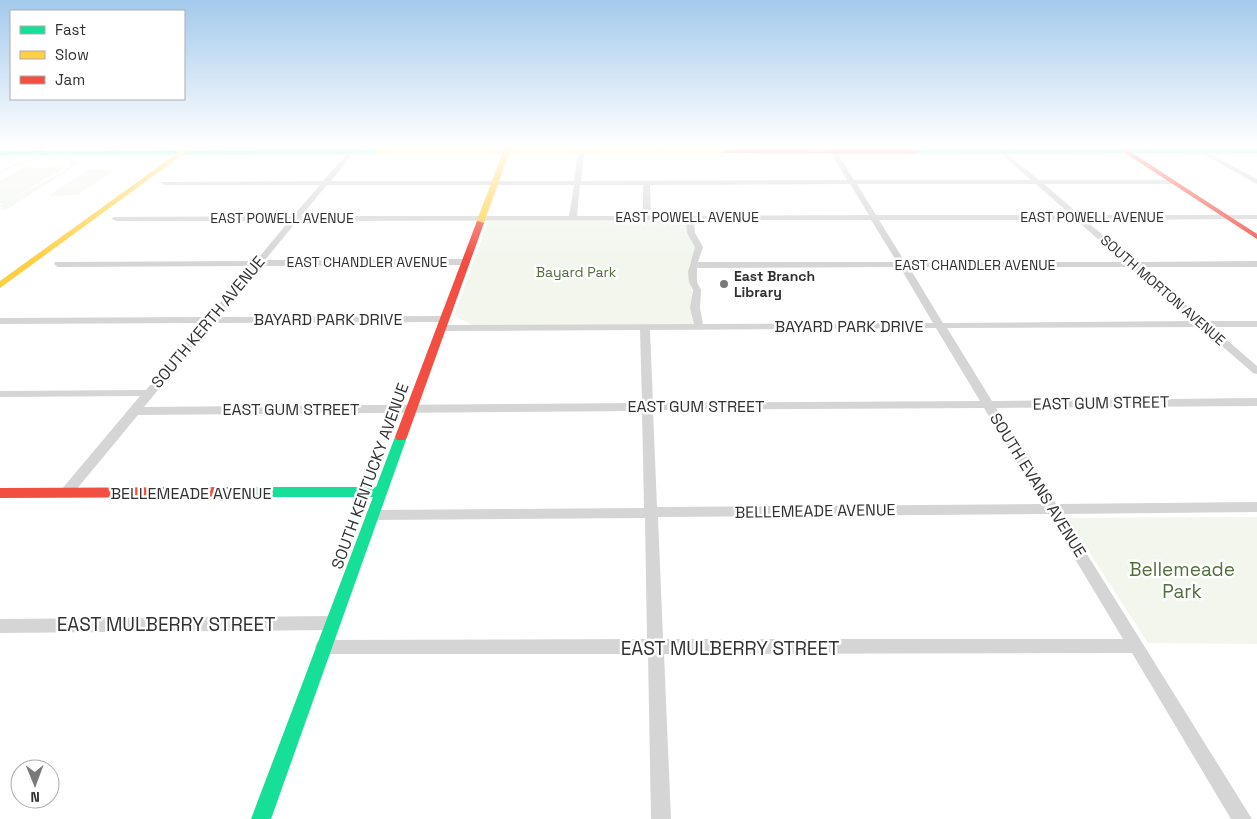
<svg xmlns="http://www.w3.org/2000/svg" width="1257" height="819" font-family="'Space Grotesk',sans-serif">
<style>
.green{fill:#f2f6ed}
.lines{fill:none;stroke-linecap:round;stroke-linejoin:round}
.street{fill:#d5d5d5;fill-rule:evenodd}
.fast{fill:#16e098;fill-rule:evenodd}
.slow{fill:#ffcf43;fill-rule:evenodd}
.jam{fill:#f24e42;fill-rule:evenodd}
.poi-dot{fill:#797979;stroke:#fff;stroke-width:2}
.labels{text-anchor:middle;dominant-baseline:central;stroke-width:5;stroke-linejoin:round;paint-order:stroke}
.far-street-label{font-size:14px;fill:#313131;stroke:#fff}
.far-park-label{font-size:14px;fill:#536e3c;stroke:#fff}
.far-poi-label{font-size:14px;font-weight:bold;fill:#313131;stroke:#fff;text-anchor:start}
.street-label{font-size:16px;fill:#313131;stroke:#fff}
.near-park-label{font-size:19px;fill:#536e3c;stroke:#fff}
.near-street-label{font-size:19px;fill:#313131;stroke:#fff}
</style>
<rect width="100%" height="100%" fill="#fff"/>
<g class="green">
<path d="M65,157l17,5 -76,48h-6l3,-3h-3v-2l4,-1h-4v-23l25,-14h40l-59,36 62,-35 4,-5c-16,-14 -56,2 -72,10v-2c20,-10 42,-16 65,-14z"/>
<path d="M88,170h27l-38,25 -29,1z"/>
<path d="M688,219l10,29 -9,18 6,58 -222,1 -19,-9 34,-95z"/>
<path d="M1257,517v127l-109,-1 -81,-125z"/>
</g>
<g class="lines">
<g class="street">
<path d="M44,144h8l-16,10h-4v-2z"/>
<path d="M119,144h8l-14,9h-4v-2z"/>
<path d="M362,144h6l-7,9h-4l-1,-1z"/>
<path d="M579,144h6l-4,37 266,-1 -17,-29 3,-2 3,2 18,29h177l-32,-28 -1,-1 3,-2 38,31h132l3,2 -3,2h-127l36,31h177v4l-172,1 50,42 122,-1v6h-116l64,54h52v6h-45l45,39v8l-4,-1 -53,-46 -253,1 45,73 265,-3v8l-261,2 60,96 201,-2v10l-195,2 190,305h-21l-99,-166 -468,1 7,165h-20l-3,-165h-325l-6,-2 -2,-5 2,-5 6,-2 324,-1 -2,-121 -272,2 -5,-1 -2,-4 2,-4 5,-1 271,-2 -2,-97 -504,4 -67,81h-10l-1,-3 1,-3 79,-94 -140,1v-6l146,-1 57,-67 -203,1v-6l208,-1 43,-51 -193,1 -4,-3 1,-2 201,-1 33,-40h-173l-4,-2 1,-2 180,-1 27,-31h-156l-3,-2 1,-1 161,-1 28,-31 3,2 -23,29h243zM850,184l19,31 -218,1 -1,-31zM857,184h179l35,31h-195zM327,185h247l-5,31h-268zM580,185h63v31h-66zM686,220l1,13 8,14 -7,25 1,10 4,8 -3,18 4,16 -252,1 -5,3 5,3 198,-1 2,73 -498,4 69,-84 232,-1 5,-3 -5,-3 -227,1 43,-51 205,-1 4,-3 -4,-3 -201,1 32,-39zM694,220h177l26,42h-199l5,-15 -8,-14zM879,220h197l49,42h-220zM900,267l33,56 -230,1 -3,-16 1,-18 -4,-8v-14zM909,267h222l63,54 -251,2zM936,328l44,73 -327,2 -3,-73zM984,408l58,96 -385,3 -4,-97zM1048,514l75,125h-460l-5,-122z"/>
<path d="M653,144h6v8h-4z"/>
<path d="M810,144h6l3,8h-4z"/>
<path d="M921,144h7l6,7 -5,1z"/>
<path d="M1199,150h4l54,29v5l-58,-32z"/>
<path d="M333,616l5,2 3,5 -3,5 -5,2 -333,3v-14z"/>
</g>
<g class="fast">
<path d="M1257,149v4l-341,1 -3,-2 3,-2z"/>
<path d="M0,151l377,-1 3,2 -3,2 -377,1z"/>
<path d="M401,433l6,4 -136,382h-20l122,-322h-141l-5,-2 -1,-3 1,-3 5,-2h144l19,-50z"/>
</g>
<g class="slow">
<path d="M190,144h7l-197,144v-7z"/>
<path d="M506,144h6l-2,6h215l3,2 -3,2h-216l-25,69 -4,2 -4,-2 26,-69h-125l-3,-2 3,-2h127z"/>
</g>
<g class="jam">
<path d="M1122,149h4l131,85v5l-135,-88z"/>
<path d="M725,150h191l3,2 -3,2 -193,-1v-2z"/>
<path d="M477,221l7,2 -77,214 -2,3h-8l-2,-3z"/>
<path d="M232,487l5,2 1,3 -1,3 -5,2 -232,1v-10z"/>
</g>
</g>
<linearGradient id="sky" x2="0" y2="1"><stop stop-color="#a3c9ec"/><stop offset="0.56" stop-color="#fff"/><stop offset="1" stop-color="#fff" stop-opacity="0"/></linearGradient>
<rect width="1257" height="259" fill="url(#sky)"/>
<circle class="poi-dot" cx="724" cy="284" r="5"/>
<g class="labels">
<g class="far-street-label">
<text x="687" y="217">EAST POWELL AVENUE</text>
<text x="1092" y="217">EAST POWELL AVENUE</text>
<text x="282" y="218">EAST POWELL AVENUE</text>
<text x="367" y="262">EAST CHANDLER AVENUE</text>
<text x="975" y="265">EAST CHANDLER AVENUE</text>
<text transform="translate(1163 290) rotate(41)">SOUTH MORTON AVENUE</text>
</g>
<g class="far-park-label">
<text x="576" y="272">Bayard Park</text>
</g>
<g class="far-poi-label">
<text x="734" y="276">East Branch<tspan x="734" dy="16">Library</tspan></text>
</g>
<g class="street-label">
<text x="328" y="319">BAYARD PARK DRIVE</text>
<text transform="translate(208 322) rotate(-50)">SOUTH KERTH AVENUE</text>
<text x="849" y="326">BAYARD PARK DRIVE</text>
<text transform="translate(1101 403) rotate(-1)">EAST GUM STREET</text>
<text x="696" y="406">EAST GUM STREET</text>
<text x="291" y="409">EAST GUM STREET</text>
<text transform="translate(370 476) rotate(-70)">SOUTH KENTUCKY AVENUE</text>
<text transform="translate(1038 485) rotate(58)">SOUTH EVANS AVENUE</text>
<text x="191" y="493">BELLEMEADE AVENUE</text>
<text transform="translate(815 511) rotate(-1)">BELLEMEADE AVENUE</text>
</g>
<g class="near-park-label">
<text x="1182" y="569">Bellemeade<tspan x="1182" dy="22">Park</tspan></text>
</g>
<g class="near-street-label">
<text x="166" y="624">EAST MULBERRY STREET</text>
<text x="730" y="648">EAST MULBERRY STREET</text>
</g>
</g>
<rect x="10" y="10" width="175" height="90" fill="#ffffff" stroke="#adadad"/>
<rect x="20" y="26" width="25" height="8" fill="#16e098" stroke="#adadad"/>
<text x="55" y="35" font-size="15" fill="#313131">Fast</text>
<rect x="20" y="51" width="25" height="8" fill="#ffcf43" stroke="#adadad"/>
<text x="55" y="60" font-size="15" fill="#313131">Slow</text>
<rect x="20" y="76" width="25" height="8" fill="#f24e42" stroke="#adadad"/>
<text x="55" y="85" font-size="15" fill="#313131">Jam</text>
<g transform="translate(35 784) rotate(179)"><circle r="24" fill="#ffffff" stroke="#adadad"/>
<path d="M0-4L9 19L0 12L-9 19Z" fill="#797979"/>
<text y="-8" font-size="14" font-weight="bold" text-anchor="middle" fill="#313131">N</text>
</g>
</svg>
